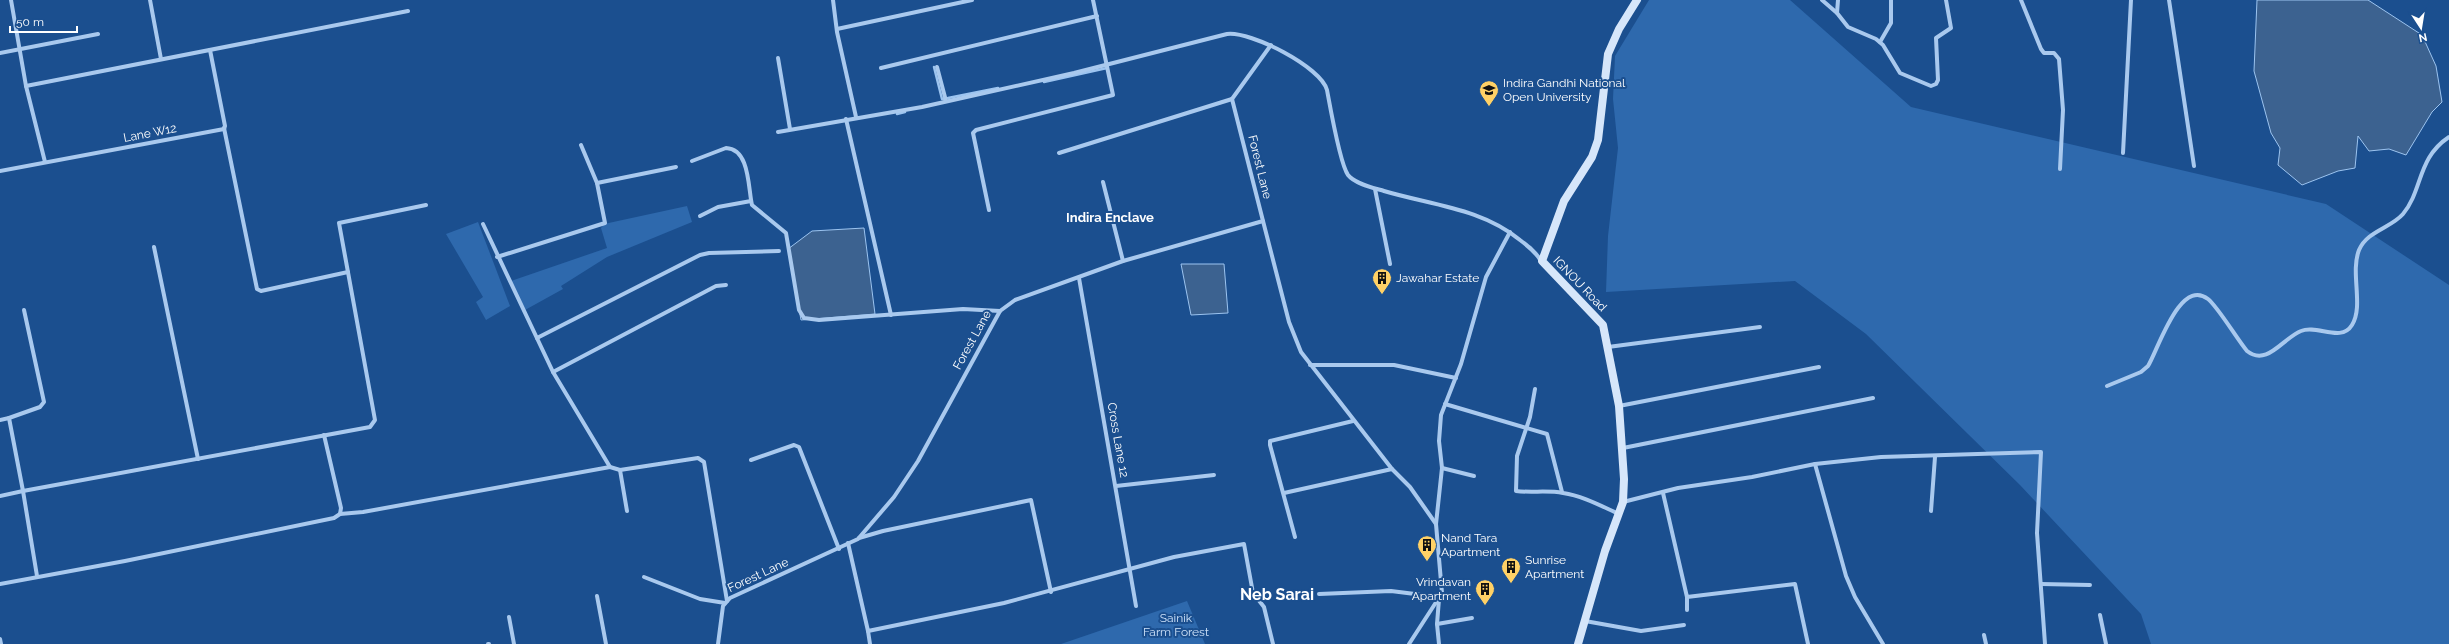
<svg xmlns="http://www.w3.org/2000/svg" width="2449" height="644" font-family="Raleway,sans-serif">
<style>
.green{fill:#2e69ad}
.water{fill:#3c6290;stroke:#9cc4f0}
.lines{fill:none;stroke-linecap:round;stroke-linejoin:round}
.stream{stroke:#9cc4f0;stroke-width:2.5}
.street{stroke:#a9c9ee;stroke-width:4}
.secondary{stroke:#d6e6fa;stroke-width:8}
.labels{text-anchor:middle;dominant-baseline:central;stroke-width:4;stroke-linejoin:round;paint-order:stroke}
.poi-label{font-size:12px;fill:#fff;stroke:#1b4f8f;text-anchor:start}
.street-label{font-size:12px;fill:#fff;stroke:#1b4f8f}
.park-label{font-size:12px;fill:#cfe3fa;stroke:#1b4f8f}
.neighbourhood-label{font-size:13px;font-weight:bold;fill:#fff;stroke:#1b4f8f}
.district-label{font-size:16px;font-weight:bold;fill:#fff;stroke:#1b4f8f}
</style>
<rect width="100%" height="100%" fill="#1b4f8f"/>
<g class="green">
<path d="M1649,0h141l121,107 415,97 123,81v359h-298l-10,-30 -121,-129 -154,-151 -71,-53 -189,11 2,-56 10,-88 -5,-49 2,-43z"/>
<path d="M687,206l5,16 -85,35 -46,29 2,3 -38,21 -14,-29 96,-33 -6,-20 3,-4z"/>
<path d="M478,222l32,84 -24,14 -10,-18 7,-5 -37,-63z"/>
<path d="M1187,601l18,43h-144z"/>
</g>
<g class="water">
<path d="M2257,0h111l54,35 14,31 6,36 -10,10 -26,43 -17,-6 -20,2 -11,-15 -3,32 -17,3 -36,14 -24,-20 2,-17 -9,-15 -17,-62z"/>
<path d="M864,228l11,86 -74,6 -13,-71 24,-18z"/>
<path d="M1181,264h43l4,49 -37,2z"/>
</g>
<g class="lines">
<g class="stream">
<path d="M934,67l8,32h2"/>
<path d="M1044,82l63,-14"/>
<path d="M948,98l50,-10"/>
<path d="M897,114l8,-2"/>
</g>
<g class="street">
<path d="M11,0l15,86 19,76"/>
<path d="M150,0l11,59"/>
<path d="M833,0l4,32 19,85"/>
<path d="M1822,0l15,13 11,14 28,12 7,6 17,28 31,13 5,-2 2,-4 -2,-42 15,-10 -5,-28"/>
<path d="M2021,0l20,49 3,4h10l5,6 4,51 -3,59"/>
<path d="M2169,0l25,166"/>
<path d="M1837,13l1,-13"/>
<path d="M837,29l135,-29"/>
<path d="M1880,42l11,-19v-23"/>
<path d="M0,53l98,-19"/>
<path d="M778,58l12,71"/>
<path d="M937,67l9,34"/>
<path d="M881,68l216,-52"/>
<path d="M26,86l382,-75"/>
<path d="M846,119l45,196"/>
<path d="M224,128l33,161 4,2 87,-19"/>
<path d="M778,132l144,-25 152,-34 153,-39c24,-3 94,33 100,56 3,16 13,74 21,85 7,9 26,13 36,16 47,14 97,17 136,49 8,6 16,12 21,21"/>
<path d="M1059,153l173,-54 39,-54"/>
<path d="M2123,153l8,-153"/>
<path d="M692,161l34,-13c24,1 22,40 26,57l34,28 13,77 5,8 15,2 144,-11 37,2"/>
<path d="M0,171l224,-42 1,-3 -15,-76"/>
<path d="M1103,182l20,79"/>
<path d="M597,183l79,-16"/>
<path d="M1375,189l15,75"/>
<path d="M989,210l-16,-77 3,-3 137,-35 -20,-95"/>
<path d="M700,216l18,-9 33,-6"/>
<path d="M1263,221l26,101 12,30 91,117 18,18 26,37"/>
<path d="M483,224l70,148 57,95 10,3 78,-12 6,4 23,139"/>
<path d="M154,247l44,212"/>
<path d="M497,257l108,-34 -8,-40 -16,-38"/>
<path d="M1079,278l57,328"/>
<path d="M537,338l163,-83 9,-2 70,-2"/>
<path d="M1608,347l152,-20"/>
<path d="M1310,365h84l62,13"/>
<path d="M553,372l163,-86 10,-1"/>
<path d="M2107,386l34,-14 7,-6c10,-16 32,-89 60,-67 10,8 29,40 39,52 20,16 36,-13 54,-20 16,-7 40,12 51,-6 12,-19 -2,-52 7,-75 8,-19 32,-22 44,-36 20,-24 14,-56 46,-77"/>
<path d="M1535,389l-5,28 -13,39 -1,35c15,2 32,-1 47,2 20,3 38,13 56,21"/>
<path d="M1445,404l102,30 15,58"/>
<path d="M1619,406l200,-39"/>
<path d="M9,418l31,-11 4,-5 -20,-92"/>
<path d="M0,420l9,-2 14,73 347,-64 5,-7 -36,-197 87,-18"/>
<path d="M1623,448l250,-50"/>
<path d="M751,460l43,-15 5,2 40,102"/>
<path d="M1815,464l31,112 9,21 28,47"/>
<path d="M1442,468l32,8"/>
<path d="M620,470l7,41"/>
<path d="M1116,486l98,-11"/>
<path d="M1284,493l108,-24"/>
<path d="M1663,493l24,104 108,-13 13,60"/>
<path d="M0,496l23,-5 14,85"/>
<path d="M1623,502l55,-14 74,-11 63,-13 66,-7 160,-5 -4,81 8,111"/>
<path d="M1931,511l4,-54"/>
<path d="M340,514l23,-2 247,-45"/>
<path d="M1295,537l-25,-92v-4l83,-20"/>
<path d="M859,538l24,-7 148,-31 20,92"/>
<path d="M848,543l20,88 136,-28 170,-46 70,-13 9,49 11,14 9,37"/>
<path d="M644,577l56,22 25,4"/>
<path d="M0,584l125,-23 209,-43 6,-4 1,-6 -17,-73"/>
<path d="M2041,584l49,1"/>
<path d="M1319,594l72,-3 48,6"/>
<path d="M597,596l9,48"/>
<path d="M1687,610v-13"/>
<path d="M2100,615l6,29"/>
<path d="M509,617l5,27"/>
<path d="M1585,621l56,10 43,-6"/>
<path d="M1437,624l35,-6"/>
<path d="M868,631l2,13"/>
<path d="M1984,635l2,9"/>
<path d="M0,639l1,5"/>
<path d="M488,644h1"/>
<path d="M718,644l5,-38 7,-8 128,-59 36,-42 24,-36 82,-150 15,-11 108,-39 140,-40 -31,-122"/>
<path d="M1409,644l33,-51 -6,-69 6,-56 -3,-27 2,-26 20,-51 25,-87 24,-45"/>
<path d="M1439,644l-2,-20 2,-25"/>
</g>
<path class="secondary" d="M1578,644l27,-93 18,-49 1,-23 -5,-73 -16,-81 -61,-64 22,-60 28,-44 6,-17 10,-86 11,-25 18,-29"/>
</g>
<defs>
<symbol id="university-pin" viewBox="-11 -11 22 30"><path d="M0 17L-7.5 6A9.5 9.5 0 1 1 7.5 6Z" fill="#ffd166" stroke="#1b4f8f"/><path d="M0-5L7-2L0 1L-7-2ZM-4 1L0 2.5L4 1V4Q0 6-4 4Z" fill="#111"/></symbol>
<symbol id="building-pin" viewBox="-11 -11 22 30"><path d="M0 17L-7.5 6A9.5 9.5 0 1 1 7.5 6Z" fill="#ffd166" stroke="#1b4f8f"/><path d="M-4-6H4V6H1V3H-1V6H-4ZM-2.5-4.3h1.7v1.8h-1.7ZM.8-4.3h1.7v1.8H.8ZM-2.5-1h1.7V.8h-1.7ZM.8-1h1.7V.8H.8Z" fill="#111"/></symbol>
</defs>
<g fill-rule="evenodd">
<use href="#university-pin" x="1478" y="79" width="22" height="30"/>
<use href="#building-pin" x="1371" y="267" width="22" height="30"/>
<use href="#building-pin" x="1416" y="534" width="22" height="30"/>
<use href="#building-pin" x="1500" y="556" width="22" height="30"/>
<use href="#building-pin" x="1474" y="578" width="22" height="30"/>
</g>
<g class="labels">
<g class="poi-label">
<text x="1503" y="83">Indira Gandhi National<tspan x="1503" dy="14">Open University</tspan></text>
<text x="1396" y="278">Jawahar Estate</text>
<text x="1441" y="538">Nand Tara<tspan x="1441" dy="14">Apartment</tspan></text>
<text x="1525" y="560">Sunrise<tspan x="1525" dy="14">Apartment</tspan></text>
<text x="1471" y="582" text-anchor="end">Vrindavan<tspan x="1471" dy="14">Apartment</tspan></text>
</g>
<g class="street-label">
<text transform="translate(150 133) rotate(-11)">Lane W12</text>
<text transform="translate(1260 167) rotate(76)">Forest Lane</text>
<text transform="translate(1580 284) rotate(46)">IGNOU Road</text>
<text transform="translate(972 340) rotate(-61)">Forest Lane</text>
<text transform="translate(1118 440) rotate(80)">Cross Lane 12</text>
<text transform="translate(758 575) rotate(-25)">Forest Lane</text>
</g>
<g class="park-label">
<text x="1176" y="618">Sainik<tspan x="1176" dy="14">Farm Forest</tspan></text>
</g>
<g class="neighbourhood-label">
<text x="1110" y="217">Indira Enclave</text>
</g>
<g class="district-label">
<text x="1277" y="594">Neb Sarai</text>
</g>
</g>
<g transform="translate(2421 28) rotate(168)" stroke="#1b4f8f" stroke-width="3" paint-order="stroke">
<path d="M0-3L7 15L0 10L-7 15Z" fill="#ffffff"/>
<text y="-6" font-size="11" font-weight="bold" text-anchor="middle" fill="#ffffff">N</text>
</g>
<path d="M10 26v6h67v-6" fill="none" stroke="#ffffff" stroke-width="2"/>
<text x="16" y="26" font-size="12" fill="#ffffff" stroke="#1b4f8f" stroke-width="3" paint-order="stroke">50 m</text>
</svg>
